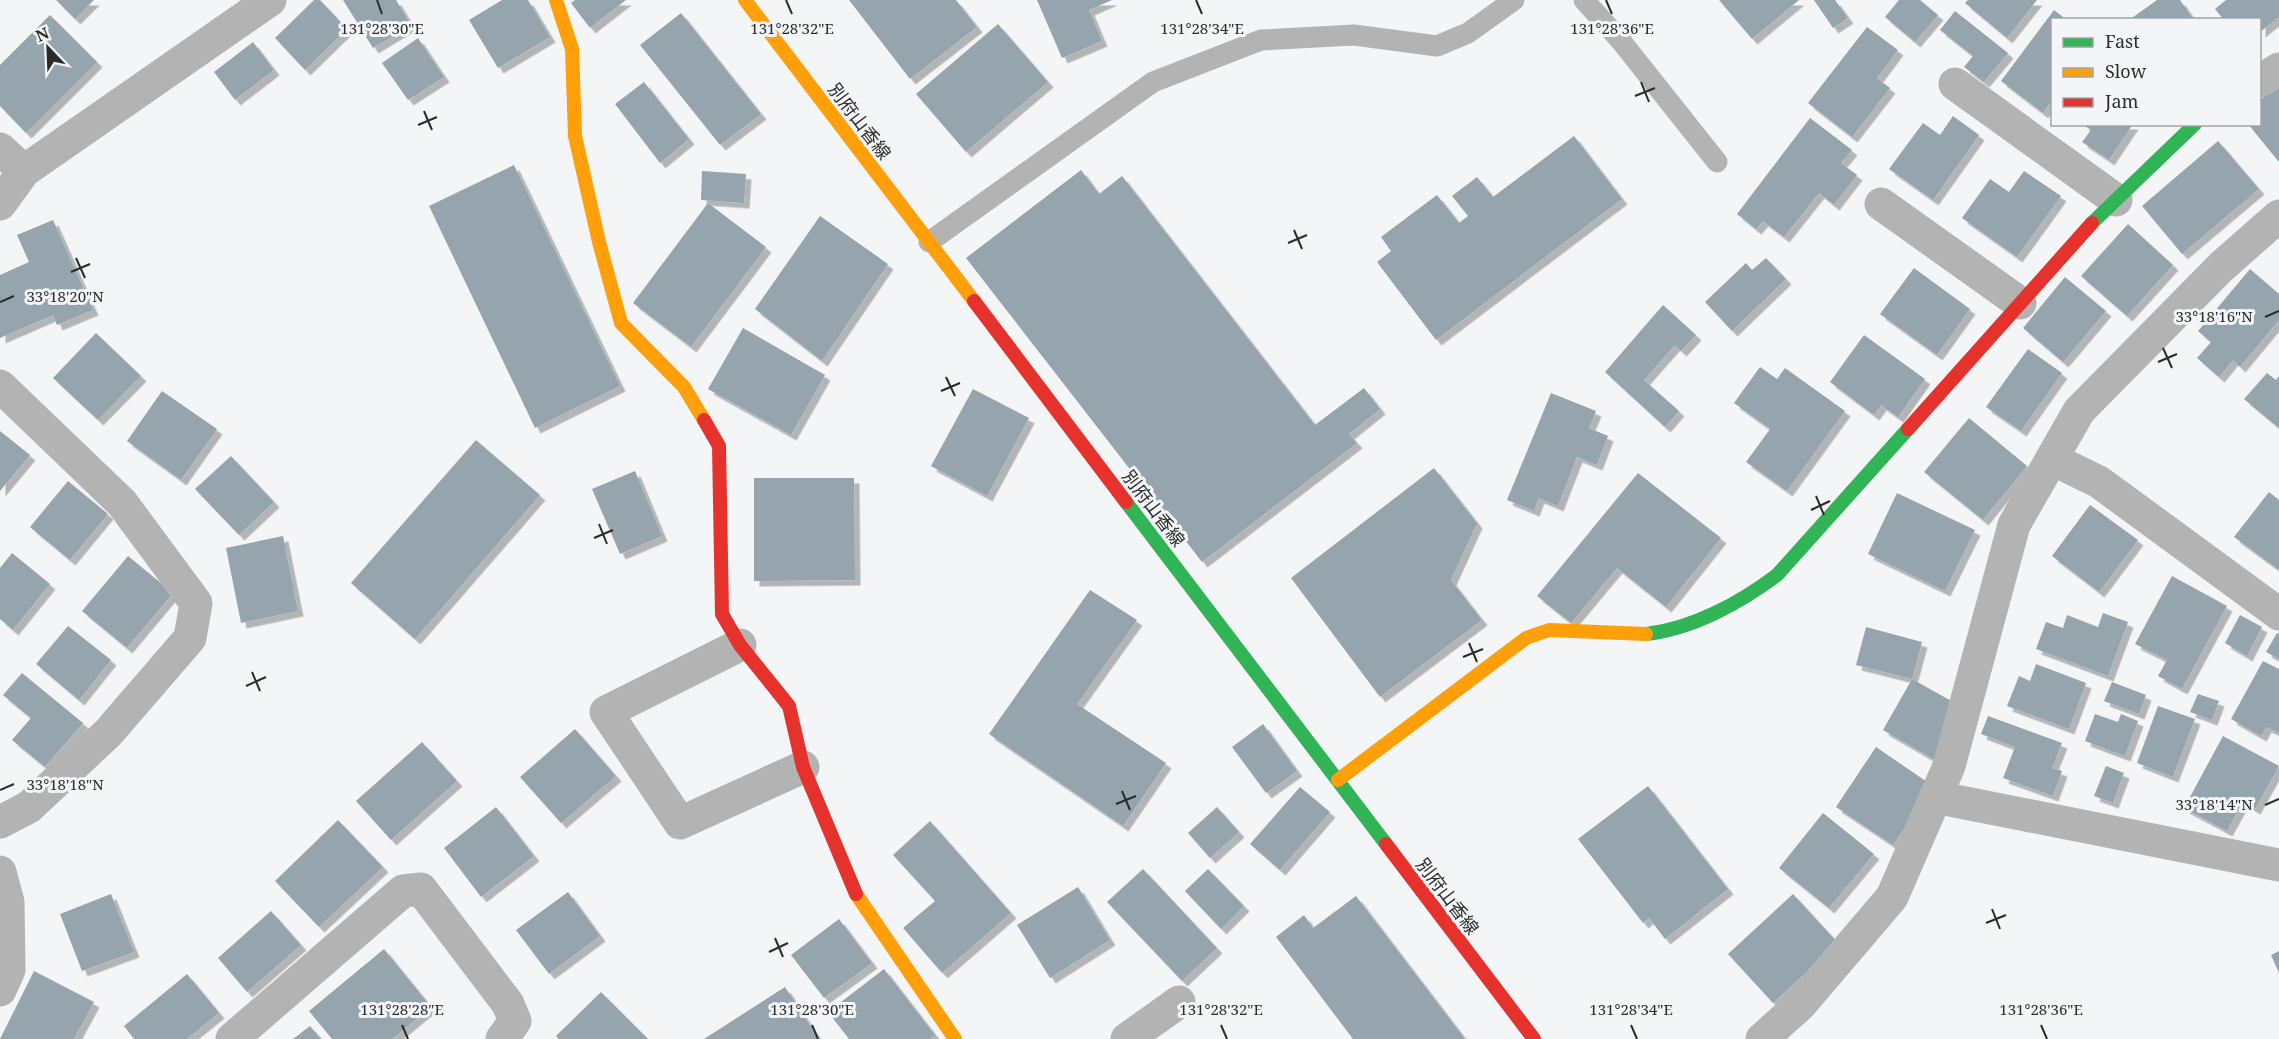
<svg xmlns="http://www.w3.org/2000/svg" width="2279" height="1039" font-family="'Noto Serif','Noto Sans JP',serif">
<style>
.building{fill:#96a4ae;filter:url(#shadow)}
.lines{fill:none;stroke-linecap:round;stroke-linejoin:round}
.lane{stroke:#b3b3b3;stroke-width:21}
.street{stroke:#b3b3b3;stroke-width:33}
.fast{stroke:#30b455;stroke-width:14}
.slow{stroke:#ff9f0a;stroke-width:14}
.jam{stroke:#e5322d;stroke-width:14}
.ticks{fill:none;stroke:#2a2b2b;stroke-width:2}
.labels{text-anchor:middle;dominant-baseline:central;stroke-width:6;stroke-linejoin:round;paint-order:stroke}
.street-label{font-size:18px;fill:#2a2b2b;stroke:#f3f5f8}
.ticks-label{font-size:15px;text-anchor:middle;fill:#2a2b2b;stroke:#f3f5f8;stroke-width:6;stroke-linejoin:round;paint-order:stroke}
</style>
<defs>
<filter id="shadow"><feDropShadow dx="5.5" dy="5.5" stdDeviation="0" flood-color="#0004"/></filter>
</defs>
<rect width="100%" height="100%" fill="#f4f5f7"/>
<g class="building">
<path d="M56,0h38l-19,19z"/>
<path d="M314,0h6l27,29 -42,41 -30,-32z"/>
<path d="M343,0h53l15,25 -38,23z"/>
<path d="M502,0h26l22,37 -52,31 -29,-48z"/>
<path d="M575,0h51l-36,28 -19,-25z"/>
<path d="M849,0h107l21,27 -67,52z"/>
<path d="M1037,0h75l-23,10 13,31 -40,17z"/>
<path d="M1719,0h80l-47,39z"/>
<path d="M1814,0h21l13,18 -15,10z"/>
<path d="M1899,0h21l18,15 -23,27 -30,-25z"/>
<path d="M1968,0h69l-30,38 -42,-35z"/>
<path d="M2157,0h23l14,20h-65z"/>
<path d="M2226,0h53v17l-19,15v-12h-36l-9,-11z"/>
<path d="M2054,10l13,10h-15v80l-9,13 -42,-32z"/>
<path d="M1955,11l53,42 -24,29 -20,-15 9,-11 -33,-26z"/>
<path d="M681,13l80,101 -41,31 -80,-100z"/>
<path d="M50,15l47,47 -71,71 -26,-27v-41z"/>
<path d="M998,24l50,58 -82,70 -50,-58z"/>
<path d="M1867,27l31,23 -21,28 13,10 -38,49 -44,-34z"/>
<path d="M418,38l26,39 -36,23 -26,-37z"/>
<path d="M253,42l21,28 -39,30 -21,-28z"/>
<path d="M644,82l45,57 -29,24 -45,-59z"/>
<path d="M2279,84v78l-31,-38h12v-24z"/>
<path d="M1953,116l26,19 -46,65 -44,-31 34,-46 17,12z"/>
<path d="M1810,118l42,32 -11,13 16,12 -23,30 -15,-12 -35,44 -21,-16 -7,8 -19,-15z"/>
<path d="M2082,124h51l-24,36 -27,-18 9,-12z"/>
<path d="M1574,136l48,63 -186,141 -59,-78 14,-11 -10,-14 56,-42 22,28 9,-7 -16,-20 25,-19 16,20z"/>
<path d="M2218,141l41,48 -77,65 -40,-48z"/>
<path d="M514,165l106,221 -85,42 -106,-222z"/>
<path d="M1081,170l18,24 23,-18 193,249 49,-37 16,21 -31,25 8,9 -155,119 -236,-304z"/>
<path d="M702,171l44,3 -2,29 -43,-3z"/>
<path d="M2024,171l37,25 -44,61 -55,-39 28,-39 19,13z"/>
<path d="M708,203l58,44 -75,100 -58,-44z"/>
<path d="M820,216l68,48 -66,97 -67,-52z"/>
<path d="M53,220l40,90 -36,15 -4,-10 -53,23v-63l29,-13 -12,-27z"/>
<path d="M2128,224l45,41 -46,51 -46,-40z"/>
<path d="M1766,258l20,21 -54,52 -27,-29 41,-39 6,7z"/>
<path d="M1914,268l56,41 -33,46 -57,-41z"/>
<path d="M2250,269l29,25v26l-39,47 -7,-7 -14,17 -22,-19 14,-16 -13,-11z"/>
<path d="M2065,277l41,34 -43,51 -40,-34z"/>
<path d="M1663,305l33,30 -15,16 -6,-6 -31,35 35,31 -14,16 -60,-55z"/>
<path d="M743,328l82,47 -34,60 -83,-46z"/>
<path d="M96,333l45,43 -43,44 -45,-42z"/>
<path d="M1864,335l61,44 -27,38 -17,-12 -7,10 -44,-33z"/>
<path d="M2028,349l34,24 -41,58 -35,-24z"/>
<path d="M1760,367l17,12 8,-11 60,43 -58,80 -41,-29 24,-33 -36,-26z"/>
<path d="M2267,373l9,7 3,-4v52l-35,-29z"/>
<path d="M973,389l56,29 -42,78 -56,-30z"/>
<path d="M162,391l55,38 -36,51 -54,-39z"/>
<path d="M1551,393l45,18 -7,17 19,8 -11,29 -20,-8 -19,49 -19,-8 -5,13 -27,-11z"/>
<path d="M1969,418l58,48 -44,54 -59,-48z"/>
<path d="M0,431l30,24 -30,36z"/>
<path d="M476,440l64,55 -125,144 -64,-56z"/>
<path d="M231,456l43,46 -35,33 -44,-46z"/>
<path d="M1434,468l43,55 -26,57 31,40 -102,77 -89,-119z"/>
<path d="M635,471l27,65 -42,18 -28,-65z"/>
<path d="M1638,473l83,65 -55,69 -49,-39 -46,55 -34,-27z"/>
<path d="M754,478h100l1,102 -101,1z"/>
<path d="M68,481l40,33 -38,46 -40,-33z"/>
<path d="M2269,492l10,8v70l-45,-33z"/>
<path d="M1897,493l78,37 -30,61 -77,-37z"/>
<path d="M2090,505l48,35 -39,52 -47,-36z"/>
<path d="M283,536l15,75 -57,12 -15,-75z"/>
<path d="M12,553l38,31 -37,46 -13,-11v-51z"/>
<path d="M128,556l45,37 -46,55 -45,-37z"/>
<path d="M2172,576l55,30 -45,83 -24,-13 9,-16 -32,-16z"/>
<path d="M1090,590l47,30 -60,84 89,59 -43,63 -134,-92z"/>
<path d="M2103,613l25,9 -20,54 -72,-27 10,-27 17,6 4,-13 31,12z"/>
<path d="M2240,615l22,12 -15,29 -22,-13z"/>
<path d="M68,626l43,34 -32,40 -43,-36z"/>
<path d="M1866,627l56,15 -10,37 -56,-14z"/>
<path d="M2277,633l2,1v25l-13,-7z"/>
<path d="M2263,661l16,8v64l-13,-6 -5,9 -30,-17z"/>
<path d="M2036,664l50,19 -17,46 -62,-23 12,-30 11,5z"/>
<path d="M22,673l61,50 -38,44 -33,-27 19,-22 -28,-23z"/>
<path d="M1912,679l52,29 -29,52 -52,-30z"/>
<path d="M2112,682l34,13 -7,19 -35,-13z"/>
<path d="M2198,694l21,7 -7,19 -22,-8z"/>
<path d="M2158,706l37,13 -22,58 -36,-14z"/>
<path d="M2095,714l23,8 3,-8 17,7 -13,35 -40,-15z"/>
<path d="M1988,716l74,27 -10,25 10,3 -9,25 -50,-18 12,-31 -34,-13z"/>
<path d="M1263,724l34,47 -31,22 -34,-46z"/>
<path d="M575,729l41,47 -55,47 -41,-46z"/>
<path d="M2223,736l56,30 -24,43 -12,-7 -16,29 -43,-23z"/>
<path d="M422,742l35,39 -66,59 -35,-39z"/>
<path d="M1876,747l57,39 -40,59 -57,-38z"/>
<path d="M2106,766l18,7 -11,30 -19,-7z"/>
<path d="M1648,786l80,103 -63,50 -16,-21 -6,5 -65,-84z"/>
<path d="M1300,787l30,25 -50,58 -30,-26z"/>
<path d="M496,807l38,49 -53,41 -37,-49z"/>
<path d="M1217,807l22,25 -29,26 -22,-25z"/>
<path d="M1823,813l51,41 -45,54 -50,-40z"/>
<path d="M338,820l45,47 -64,60 -44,-46z"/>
<path d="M930,821l81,92 -69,60 -39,-45 32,-27 -42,-46z"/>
<path d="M1143,869l74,79 -35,33 -75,-79z"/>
<path d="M1208,869l36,37 -23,23 -36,-38z"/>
<path d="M1078,887l32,53 -60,38 -33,-53z"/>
<path d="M568,892l32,44 -51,38 -33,-44z"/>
<path d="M111,894l23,58 -52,19 -22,-57z"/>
<path d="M1793,894l45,49 -65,60 -45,-49z"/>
<path d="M1356,896l109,143h-112l-77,-102 28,-22 9,13z"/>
<path d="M271,911l30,34 -54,47 -29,-34z"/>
<path d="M839,919l33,44 -48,35 -33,-43z"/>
<path d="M384,949l47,58 -39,32h-60l-23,-28z"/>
<path d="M2279,951v22l-8,-18z"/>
<path d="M884,969l51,66 -5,4h-81l-21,-27z"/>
<path d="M34,971l60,31 -20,37h-74z"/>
<path d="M187,974l32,39 -32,26h-53l-10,-13z"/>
<path d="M785,987l34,52h-115z"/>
<path d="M601,992l47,47h-89l-3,-3z"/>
<path d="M310,1026l11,13h-28z"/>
</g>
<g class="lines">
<g class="lane">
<path d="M1584,0l37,41 96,121"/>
<path d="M929,242l224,-160 108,-42 93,-5 83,11 31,-13 46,-33"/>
</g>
<g class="street">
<path d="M2260,81l19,-12"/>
<path d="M1955,84l161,116"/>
<path d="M0,149l24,22"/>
<path d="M0,204l24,-33 246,-171"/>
<path d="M1881,204l139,99"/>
<path d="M0,386l122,117 74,100 -6,35 -82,95 -79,74 -29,15"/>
<path d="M2052,459l47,23 180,132"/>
<path d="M740,645l-134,67 74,111 123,-56"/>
<path d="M1935,797l344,68"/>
<path d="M0,872l8,30 1,68 -9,20"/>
<path d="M232,1039l171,-148 18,-2 87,115 7,17 -13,18"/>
<path d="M1127,1039l52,-37"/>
<path d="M1762,1039l38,-34 92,-108 57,-131 65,-241 65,-114 142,-144 58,-51"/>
</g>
<g class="fast">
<path d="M2092,223l103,-99"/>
<path d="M1126,502l260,342"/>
<path d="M1646,634c46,-5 94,-31 131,-59l131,-146"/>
</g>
<g class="slow">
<path d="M556,0l16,49 3,87 24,106 22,81 63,64 20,33"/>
<path d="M745,0l229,301"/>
<path d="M1338,780l188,-142 23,-8 97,4"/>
<path d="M856,894l99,145"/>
</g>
<g class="jam">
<path d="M974,301l152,201"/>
<path d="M704,420l15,26 3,168 18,31 49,61 14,61 53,127"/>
<path d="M1908,429l184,-206"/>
<path d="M1386,844l148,195"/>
</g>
</g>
<path class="ticks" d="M377,0l5,14M786,0l6,14M1196,0l6,14M1606,0l6,14M1641,82l8,20M1635,96l20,-8M424,111l8,19M418,125l19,-8M1294,230l8,19M1288,243l19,-8M76,258l9,20M71,272l19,-8M0,302l14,-6M2265,317l14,-6M2163,348l9,20M2158,362l19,-8M946,377l9,19M941,391l19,-8M1816,496l8,19M1811,510l19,-9M599,524l8,20M594,538l19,-8M1469,643l8,19M1463,657l20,-8M252,672l8,19M246,686l20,-9M0,790l14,-6M1122,791l8,19M1116,804l20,-8M2265,805l14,-6M1992,909l8,20M1986,923l20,-8M775,938l8,19M769,952l19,-9M402,1025l6,14M812,1025l6,14M1221,1025l6,14M1631,1025l6,14M2041,1025l6,14"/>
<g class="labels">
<g class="street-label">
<text transform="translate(860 121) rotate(53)">別府山香線</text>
<text transform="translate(1154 508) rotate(53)">別府山香線</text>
<text transform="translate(1448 896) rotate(53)">別府山香線</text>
</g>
</g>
<g class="ticks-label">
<text x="382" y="34">131°28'30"E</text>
<text x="792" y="34">131°28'32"E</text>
<text x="1202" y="34">131°28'34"E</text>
<text x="1612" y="34">131°28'36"E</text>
<text x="65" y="302">33°18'20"N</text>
<text x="2214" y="322">33°18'16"N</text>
<text x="65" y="790">33°18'18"N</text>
<text x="2214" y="810">33°18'14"N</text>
<text x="402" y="1015">131°28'28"E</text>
<text x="812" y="1015">131°28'30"E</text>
<text x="1221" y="1015">131°28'32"E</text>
<text x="1631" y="1015">131°28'34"E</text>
<text x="2041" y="1015">131°28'36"E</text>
</g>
<rect x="2051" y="18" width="210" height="108" fill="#f3f5f8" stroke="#a3a4a6" stroke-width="1.5"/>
<rect x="2063" y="38" width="30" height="9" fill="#30b455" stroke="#a3a4a6" stroke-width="1.5"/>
<text x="2105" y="48" font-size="18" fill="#2a2b2b">Fast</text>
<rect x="2063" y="68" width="30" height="9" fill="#ff9f0a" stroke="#a3a4a6" stroke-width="1.5"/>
<text x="2105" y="78" font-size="18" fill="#2a2b2b">Slow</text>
<rect x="2063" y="98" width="30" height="9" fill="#e5322d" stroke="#a3a4a6" stroke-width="1.5"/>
<text x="2105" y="108" font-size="18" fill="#2a2b2b">Jam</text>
<g transform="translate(48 48) rotate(337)" stroke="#f3f5f8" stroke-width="4.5" paint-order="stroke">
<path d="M0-4.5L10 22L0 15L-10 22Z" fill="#2a2b2b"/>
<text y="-9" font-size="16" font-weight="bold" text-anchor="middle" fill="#2a2b2b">N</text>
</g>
</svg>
